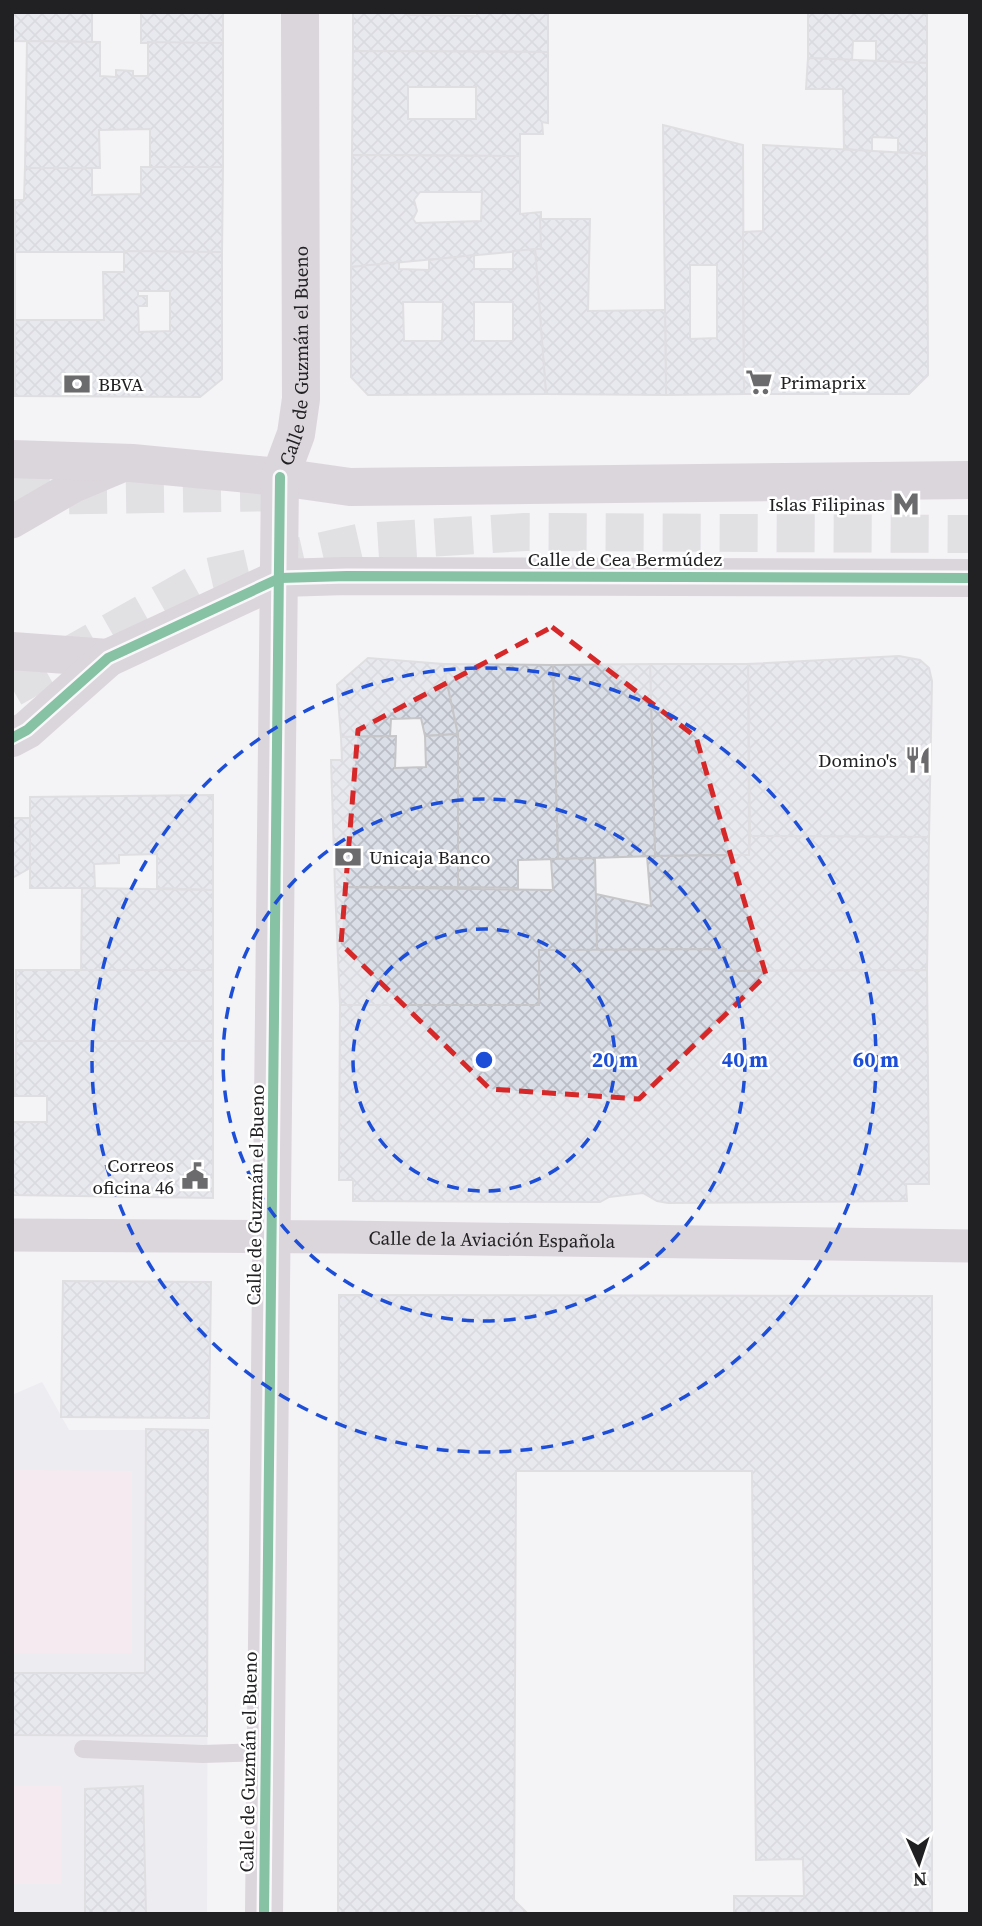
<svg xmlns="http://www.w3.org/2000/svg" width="982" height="1926" font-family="'Source Serif 4',serif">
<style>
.built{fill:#e5e4eb}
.pitch{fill:#f7e0e7}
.building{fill:url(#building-cross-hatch);stroke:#c6c6c8;stroke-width:2;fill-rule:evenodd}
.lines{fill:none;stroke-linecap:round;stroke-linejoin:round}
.primary-tunnel{stroke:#cac9cc;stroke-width:38;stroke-dasharray:38 19;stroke-linecap:butt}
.service{stroke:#bdb2bc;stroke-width:18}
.minor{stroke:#bdb2bc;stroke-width:33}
.tertiary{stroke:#bdb2bc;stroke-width:38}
.cycleway-casing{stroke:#fff;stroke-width:15}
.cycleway{stroke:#00873e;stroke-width:10}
.marked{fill:none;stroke:#d62828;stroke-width:5;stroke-dasharray:14 9;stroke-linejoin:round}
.ring{fill:none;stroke:#1d4ed8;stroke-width:3.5;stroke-dasharray:12 9}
.labels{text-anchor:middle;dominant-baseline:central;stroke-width:5;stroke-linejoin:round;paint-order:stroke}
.street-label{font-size:19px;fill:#212022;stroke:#fff}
.poi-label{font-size:19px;fill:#212022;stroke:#fff;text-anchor:start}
.centre{fill:#1d4ed8;stroke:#fff;stroke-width:3.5}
.ring-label{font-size:21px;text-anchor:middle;font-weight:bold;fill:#1d4ed8;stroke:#fff;stroke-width:5;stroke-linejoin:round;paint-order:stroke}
</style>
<defs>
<pattern id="building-cross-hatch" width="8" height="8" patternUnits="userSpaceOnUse" patternTransform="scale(1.75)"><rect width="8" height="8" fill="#dadee7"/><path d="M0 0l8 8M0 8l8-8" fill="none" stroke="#bbbec6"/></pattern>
</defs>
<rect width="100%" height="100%" fill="#f4f3f6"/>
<path class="built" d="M42,1382l27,48h139l-1,484h-195v-519z"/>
<g class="pitch">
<path d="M12,1470l120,1v182h-120z"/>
<rect x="12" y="1786" width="49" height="98"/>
</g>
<g class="building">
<path d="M12,12h80v30l-80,-1z"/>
<rect x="141" y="12" width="82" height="31"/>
<path d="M353,12h56v3l68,1v-4h71v40l-195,-1z"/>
<path d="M808,12h119v51l-51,-2v-20h-23l-1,19 -44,-2z"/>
<path d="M27,41l73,1v34l16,1v-7l17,1v5h15v-34l75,1v124l-73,1v-39l-51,1 1,38h-75z"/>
<path d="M353,51l195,1v71l-6,-1 1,12h-23v22l-168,-1zM408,87h68v32h-68z"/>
<path d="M808,58l119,5v91l-29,-2v-14l-26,-1v14l-28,-2 -1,-60h-37z"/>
<path d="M663,125l80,20 1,249 -78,1zM690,265h27v73l-27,1z"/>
<path d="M763,145l164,9 1,221 -19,19h-165l-1,-162 20,-1z"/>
<path d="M352,155l168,1v58l21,-2v37l-190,18zM420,192h62l-1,29 -65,2 -3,-4 4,-8 -3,-11z"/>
<path d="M141,167h82l-1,85h-207v-52h9l1,-32h67v27l49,-1z"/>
<rect x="12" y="200" width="3" height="196"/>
<path d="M540,219h50l-2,92 77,-1 1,85 -120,-1 -11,-145h6z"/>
<path d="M535,249l11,145 -178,1 -17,-18v-110l48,-5v7l30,1v-10l45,-5v14h39v-18zM403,302h40l-1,39h-38zM474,302h39v39h-39z"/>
<path d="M124,251l98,1v127l-22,18 -185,-1v-76h89l-1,-48h21zM138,291h32v40l-31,1 -1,-26h9v-10h-9z"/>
<path d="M899,656l21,4 9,8 3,13 -3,156 -179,-1 -2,-172z"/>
<path d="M368,658l75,6 15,70 -33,2 -4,-18 -30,1 -1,17 -49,1 -4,-52z"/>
<path d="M443,664l110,1 5,194 -40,1v28l-60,-1v-153z"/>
<path d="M650,664h98l1,191 -94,1z"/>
<path d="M650,664l5,192 -97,3 -5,-194z"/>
<path d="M458,734v153h-123l-4,-127h11l-1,-23 55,-1 -1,32 31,-1 -1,-31z"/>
<path d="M213,795v95l-56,-2v-34l-38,1v8l-25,1 1,24h-65v-91z"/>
<path d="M12,818h18v50l-18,10z"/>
<path d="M750,836l179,1 -2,133 -201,1v-22l-129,1 -1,-56 55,12 -4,-50 102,-1z"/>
<path d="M595,858l2,92h-58v55h-199l-5,-118 218,3 -2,-31z"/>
<path d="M82,888l131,2v80h-132z"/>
<path d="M726,949v22l201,-1 2,214h-23l1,17 -239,2 -11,-2 -14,-8 -34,4 -9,5 -247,-1v-21h-14l1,-175h199v-55z"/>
<rect x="16" y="970" width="197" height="71"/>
<path d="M16,1041h197v157l-201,-3v-73h35v-26h-32z"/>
<path d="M63,1281l148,1 -2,136 -148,-1z"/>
<path d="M339,1295l593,1v618h-198v-18h70l-1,-37 -47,1 -4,-389h-236l-2,429 14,14h-190z"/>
<path d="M146,1429l62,1 -1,306 -195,-1v-62h133z"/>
<path d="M143,1786l3,128h-61v-125z"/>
</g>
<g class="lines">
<g class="primary-tunnel">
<path d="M12,496l284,-4"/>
<path d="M12,688l197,-111 154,-35 162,-10 445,2"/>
</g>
<path class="service" d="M83,1749l120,5 63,-2"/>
<g class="minor">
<path d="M12,522l62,-36 55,-23"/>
<path id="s1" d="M12,1235l331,2 627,9"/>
</g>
<g class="tertiary">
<path d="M12,459l120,4 148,14 70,10 620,-7"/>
<path d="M12,651l96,7"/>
<path d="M12,738l15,-8 81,-72 172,-80 67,-2 623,2"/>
<path id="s2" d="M264,1914l16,-1437 16,-43 5,-35 -1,-387"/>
</g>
<defs>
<g id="cycleway">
<path d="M12,738l15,-8 81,-72 172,-80 67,-2 623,2"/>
<path d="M264,1914l16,-1437"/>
</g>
</defs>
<use href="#cycleway" class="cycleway-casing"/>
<use href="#cycleway" class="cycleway"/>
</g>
<path d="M0 0H982V1926H0ZM552,627l144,110 70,238 -127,124 -149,-10 -149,-145 17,-214z" fill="#f4f3f6" fill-opacity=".55" fill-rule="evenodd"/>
<path class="marked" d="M552,627l144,110 70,238 -127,124 -149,-10 -149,-145 17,-214z"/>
<g class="ring">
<circle cx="484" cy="1060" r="131"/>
<circle cx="484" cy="1060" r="261"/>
<circle cx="484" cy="1060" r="392"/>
</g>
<defs>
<symbol id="supermarket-bare" viewBox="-9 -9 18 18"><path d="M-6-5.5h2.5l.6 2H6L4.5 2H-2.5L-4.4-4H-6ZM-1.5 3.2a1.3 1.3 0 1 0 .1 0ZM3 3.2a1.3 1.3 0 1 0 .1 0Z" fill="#6b6a6c" stroke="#fff" stroke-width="2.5" paint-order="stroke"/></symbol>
<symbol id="bank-bare" viewBox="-9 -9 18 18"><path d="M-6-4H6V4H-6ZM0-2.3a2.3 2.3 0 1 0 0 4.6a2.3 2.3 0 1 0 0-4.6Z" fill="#6b6a6c" stroke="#fff" stroke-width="2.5" paint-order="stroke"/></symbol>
<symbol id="metro-bare" viewBox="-9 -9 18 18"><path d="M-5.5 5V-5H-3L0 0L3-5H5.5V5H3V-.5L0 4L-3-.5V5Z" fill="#6b6a6c" stroke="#fff" stroke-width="2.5" paint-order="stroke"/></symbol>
<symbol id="restaurant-bare" viewBox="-9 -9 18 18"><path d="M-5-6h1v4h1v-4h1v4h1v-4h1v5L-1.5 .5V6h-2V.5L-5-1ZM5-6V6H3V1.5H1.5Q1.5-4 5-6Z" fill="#6b6a6c" stroke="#fff" stroke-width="2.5" paint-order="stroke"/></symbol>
<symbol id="civic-bare" viewBox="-9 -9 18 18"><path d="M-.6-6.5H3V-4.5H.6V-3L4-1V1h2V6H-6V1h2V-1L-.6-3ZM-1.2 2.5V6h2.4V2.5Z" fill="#6b6a6c" stroke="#fff" stroke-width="2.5" paint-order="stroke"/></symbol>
</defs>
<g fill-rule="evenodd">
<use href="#supermarket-bare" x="740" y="363" width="38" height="38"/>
<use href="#bank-bare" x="58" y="365" width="38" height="38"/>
<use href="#metro-bare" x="887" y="485" width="38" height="38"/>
<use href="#restaurant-bare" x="899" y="741" width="38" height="38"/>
<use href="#bank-bare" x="329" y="838" width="38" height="38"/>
<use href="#civic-bare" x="176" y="1157" width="38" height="38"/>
</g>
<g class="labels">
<g class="street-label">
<text stroke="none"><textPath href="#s2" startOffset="1561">Calle de Guzmán el Bueno</textPath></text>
<text x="625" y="559">Calle de Cea Bermúdez</text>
<text transform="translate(255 1195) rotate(-89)">Calle de Guzmán el Bueno</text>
<text stroke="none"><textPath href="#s1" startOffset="480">Calle de la Aviación Española</textPath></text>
<text transform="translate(248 1762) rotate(-89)">Calle de Guzmán el Bueno</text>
</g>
<g class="poi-label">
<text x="780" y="382">Primaprix</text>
<text x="98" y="384">BBVA</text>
<text x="885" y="504" text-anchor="end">Islas Filipinas</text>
<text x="897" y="760" text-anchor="end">Domino's</text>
<text x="369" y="857">Unicaja Banco</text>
<text x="174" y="1165" text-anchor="end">Correos<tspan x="174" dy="22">oficina 46</tspan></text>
</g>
</g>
<circle cx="484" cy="1060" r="10" class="centre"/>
<g class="ring-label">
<text x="615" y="1067">20 m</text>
<text x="745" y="1067">40 m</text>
<text x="876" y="1067">60 m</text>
</g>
<rect width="982" height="1926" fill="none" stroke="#212022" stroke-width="28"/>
<g transform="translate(919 1863) rotate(177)" stroke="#ffffff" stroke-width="5" paint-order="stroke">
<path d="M0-5L12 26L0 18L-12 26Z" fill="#212022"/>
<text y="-10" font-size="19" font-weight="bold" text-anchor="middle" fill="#212022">N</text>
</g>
</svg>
